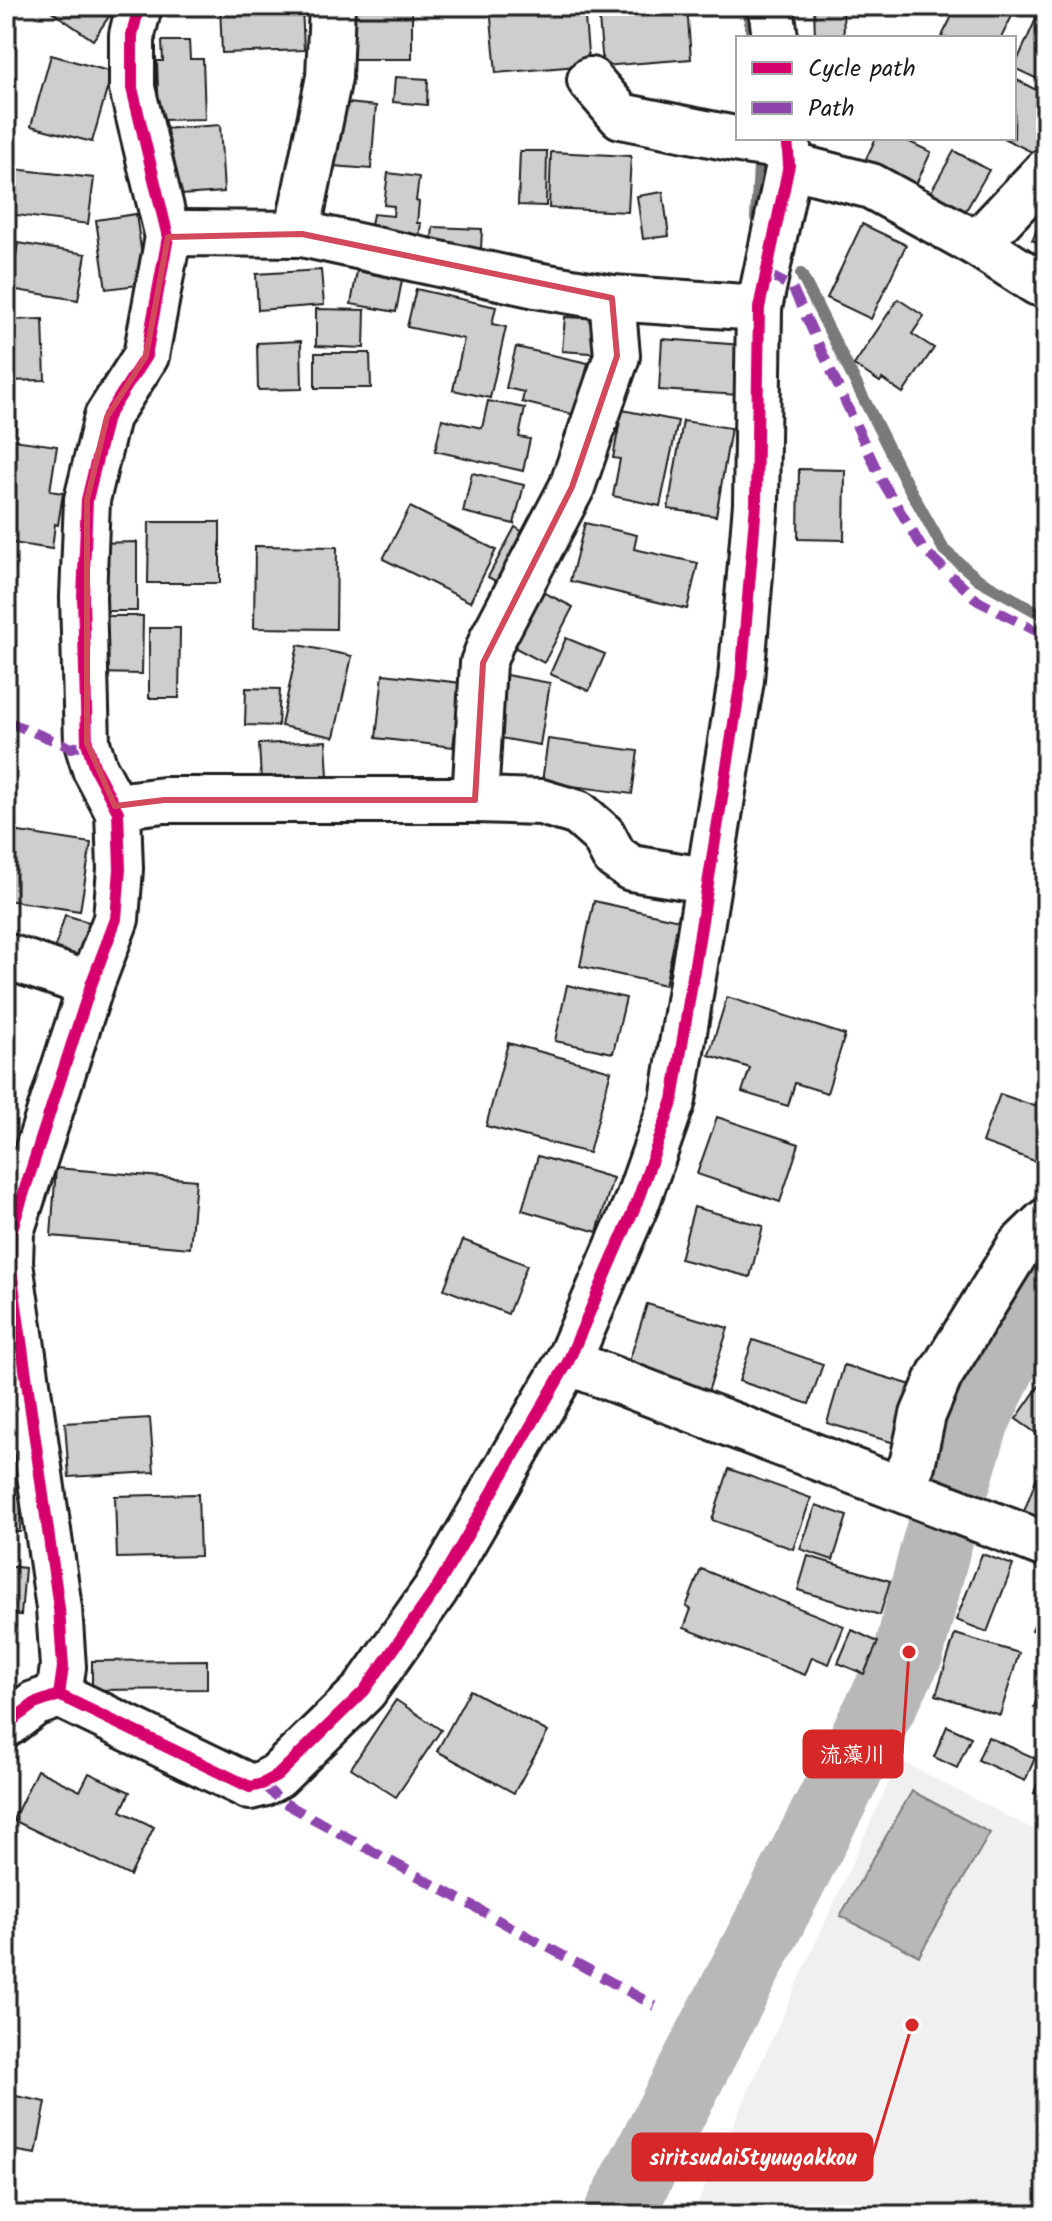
<svg xmlns="http://www.w3.org/2000/svg" width="1052" height="2221" font-family="Kalam,'Klee One',sans-serif">
<style>
.built{fill:#f0f0f0}
.water{fill:#b8b8b8;stroke:#7a7a7a;stroke-width:2}
.lines{fill:none;stroke-linecap:round;stroke-linejoin:round}
.stream{stroke:#7a7a7a;stroke-width:12}
.river{stroke:#b8b8b8;stroke-width:70}
.building{fill:#cecece;stroke:#1c1c1c;stroke-width:2}
.minor-casing{stroke:#1c1c1c;stroke-width:50}
.minor{stroke:#fff;stroke-width:44}
.quiet{stroke:#8e44ad;stroke-width:10;stroke-dasharray:20 10;stroke-linecap:butt}
.cycleway-casing{stroke:#fff;stroke-width:17}
.cycleway{stroke:#d6006c;stroke-width:12}
.marked{fill:none;stroke:#d1495b;stroke-width:6;stroke-linejoin:round}
.leader{fill:none;stroke:#d62828;stroke-width:3}
.callout-dot{fill:#d62828;stroke:#fff;stroke-width:3}
.callout{fill:#d62828;stroke:#d62828;stroke-width:3}
.callout-label{font-size:22px;text-anchor:middle;font-weight:bold;fill:#fff}
</style>
<rect width="100%" height="100%" fill="#fff"/>
<filter id="ink" filterUnits="userSpaceOnUse"><feTurbulence type="fractalNoise" baseFrequency=".0125" numOctaves="2"/><feDisplacementMap in="SourceGraphic" scale="16" xChannelSelector="R" yChannelSelector="G"/><feConvolveMatrix kernelMatrix="1 2 1 2 8 2 1 2 1" color-interpolation-filters="sRGB"/></filter>
<g filter="url(#ink)">
<path class="built" d="M899,1760l147,76v379h-354z"/>
<path class="water" d="M912,1791l78,42 -71,123 -79,-40z"/>
<g class="lines">
<g class="stream">
<path d="M748,6l4,32"/>
<path d="M756,218l4,-69"/>
<path d="M801,274l101,201 42,75 34,29 68,38"/>
</g>
<path class="river" d="M618,2215l291,-563 27,-106 39,-126 44,-92 27,-26"/>
</g>
<g class="building">
<path d="M44,6h72l-23,34z"/>
<path d="M220,6h82l2,44 -82,3z"/>
<rect x="345" y="6" width="67" height="53"/>
<path d="M500,6h84l5,59 -93,8 -6,-66z"/>
<path d="M598,6h89l4,53 -88,7z"/>
<path d="M814,6h29l1,32h-29z"/>
<path d="M957,6h60l-16,32h-60z"/>
<path d="M1039,12l7,3v68l-32,-15z"/>
<path d="M162,41h27l1,18h13l2,60 -46,1 -2,-59h6z"/>
<path d="M51,55l61,17 -20,70 -61,-16z"/>
<path d="M395,77l33,2 -1,26 -34,-3z"/>
<path d="M1015,79l31,16v45l-8,15 -35,-17h11z"/>
<path d="M338,102l38,4 -5,63 -38,-3z"/>
<path d="M220,125l4,67 -58,4 -4,-67z"/>
<path d="M876,138h25l30,14 -18,39 -51,-24z"/>
<path d="M520,151h27l-1,55 -28,-1z"/>
<path d="M954,151l35,19 -25,44 -35,-19z"/>
<path d="M551,152l80,4 -3,56 -79,-4z"/>
<path d="M13,169l81,9 -6,46 -80,-10z"/>
<path d="M388,173l31,4 -3,24 3,1 -2,21h4l-2,14 -49,-7 3,-16 20,2 1,-10 -10,-1z"/>
<path d="M663,192l6,44 -26,3 -6,-43z"/>
<path d="M1046,210v37l-14,-7z"/>
<path d="M136,214l10,70 -40,5 -10,-69z"/>
<path d="M862,224l44,21 -35,74 -44,-21z"/>
<path d="M433,227l49,2 -1,20 -50,-2z"/>
<path d="M18,243l68,11 -8,46 -68,-11z"/>
<path d="M321,270l3,35 -66,5 -2,-36z"/>
<path d="M357,271l45,9 -6,32 -45,-8z"/>
<path d="M416,289l80,18 -4,17 14,3 -16,71 -37,-8 11,-51 -57,-12z"/>
<path d="M898,299l26,17 -12,18 22,14 -31,45 -21,-14 -2,3 -26,-17z"/>
<path d="M316,309l49,1 -1,38 -48,-2z"/>
<path d="M565,317l41,2 -2,35 -42,-3z"/>
<path d="M43,319l2,61 -39,1v-61z"/>
<path d="M662,339l81,6 -4,50 -80,-5z"/>
<path d="M301,341l1,48 -44,1 -1,-47z"/>
<path d="M516,347l72,16 -12,52 -54,-13 2,-10 -18,-4z"/>
<path d="M315,353h55l1,35h-56z"/>
<path d="M488,401l37,7 -6,29 11,2 -7,32 -88,-20 7,-32 40,9z"/>
<path d="M622,410l56,11 -18,85 -47,-10 7,-37 -7,-1z"/>
<path d="M6,421l10,1 -3,18 44,6 -7,45 13,2 -5,32 -3,-1 -3,25 -46,-7z"/>
<path d="M683,421l48,7 -15,88 -48,-7z"/>
<path d="M799,469l46,1 -1,70 -46,-1z"/>
<path d="M472,473l52,12 -10,39 -51,-12z"/>
<path d="M410,507l86,43 -26,52 -87,-43z"/>
<path d="M149,522h71v61h-72z"/>
<path d="M585,523l52,12 -3,14 64,14 -11,46 -117,-28z"/>
<path d="M515,527l15,9 -27,49 -15,-8z"/>
<path d="M137,542v69h-44v-68z"/>
<path d="M255,546l82,1 -1,82 -82,-1z"/>
<path d="M541,591l32,16 -29,56 -32,-17z"/>
<path d="M96,616h47l-1,58 -47,-1z"/>
<path d="M149,628h31l-1,70h-30z"/>
<path d="M566,638l39,16 -16,37 -39,-17z"/>
<path d="M298,645l54,11 -18,81 -53,-11z"/>
<path d="M383,674l78,9 -8,64 -77,-9z"/>
<path d="M506,675l44,8 -10,62 -45,-8z"/>
<path d="M246,688l34,1 -2,37 -33,-1z"/>
<path d="M548,739l90,12 -6,43 -90,-12z"/>
<path d="M326,741l2,36 -67,3 -2,-36z"/>
<path d="M6,830l85,13 -11,68 -74,-11z"/>
<path d="M594,901l85,19 -14,65 -85,-19z"/>
<path d="M65,915l27,8 -12,39 -27,-8z"/>
<path d="M567,985l59,13 -13,55 -58,-12z"/>
<path d="M727,997l118,38 -18,58 -32,-10 -7,23 -46,-14 8,-24 -41,-13z"/>
<path d="M508,1043l103,28 -22,82 -103,-27z"/>
<path d="M1000,1094l46,16v55l-64,-23z"/>
<path d="M717,1117l82,27 -19,58 -83,-28z"/>
<path d="M538,1156l75,22 -16,54 -75,-22z"/>
<path d="M56,1168l140,12 -6,68 -139,-12z"/>
<path d="M694,1207l69,19 -13,51 -70,-18z"/>
<path d="M463,1240l64,25 -19,49 -64,-25z"/>
<path d="M647,1304l81,24 -20,64 -81,-24z"/>
<path d="M753,1340l70,24 -14,40 -70,-23z"/>
<path d="M844,1365l71,21 -17,58 -71,-21z"/>
<path d="M1046,1376v64l-30,-21z"/>
<path d="M150,1418l4,54 -85,5 -4,-54z"/>
<path d="M1041,1466l5,2v58l-24,-9z"/>
<path d="M729,1469l82,29 -18,51 -81,-29z"/>
<path d="M6,1486l15,1 -1,45h-14z"/>
<path d="M198,1494l2,62 -83,2 -2,-62z"/>
<path d="M816,1505l31,11 -14,44 -33,-11z"/>
<path d="M982,1554l31,11 -26,67 -31,-12z"/>
<path d="M808,1556l82,25 -10,34 -82,-25z"/>
<path d="M6,1566l19,2 -4,47 -15,-2z"/>
<path d="M701,1569l143,57 -15,38 -17,-7 -7,18 -121,-47 7,-19 -5,-2z"/>
<path d="M1046,1598v38l-14,-6z"/>
<path d="M852,1630l26,12 -14,32 -26,-11z"/>
<path d="M955,1634l64,19 -19,62 -64,-20z"/>
<path d="M207,1660v29l-115,1v-29z"/>
<path d="M1046,1674v37l-12,-4z"/>
<path d="M470,1690l78,42 -34,61 -77,-42z"/>
<path d="M396,1700l45,30 -45,67 -45,-29z"/>
<path d="M947,1726l24,11 -14,31 -23,-11z"/>
<path d="M988,1737l47,21 -10,23 -47,-21z"/>
<path d="M1044,1765l2,1v31l-12,-4z"/>
<path d="M37,1770l43,21 9,-18 41,19 -9,19 33,16 -24,49 -117,-56z"/>
<path d="M6,2094l40,8 -10,52 -30,-5z"/>
</g>
<g class="lines">
<defs>
<g id="minor">
<path d="M771,6l4,32"/>
<path d="M590,80l31,36 129,26 38,5"/>
<path d="M789,165l82,21 106,58 69,-73"/>
<path d="M297,234l32,-157 3,-71"/>
<path d="M168,237l19,-4 115,1 234,51 76,13 147,10"/>
<path d="M977,244l61,39"/>
<path d="M475,800l8,-137 9,-23 80,-153 45,-131 -5,-58"/>
<path d="M115,806l49,-6h311l66,2 37,11 25,22 11,21 17,12 55,9 22,1"/>
<path d="M6,956l85,29"/>
<path d="M568,1362l478,183"/>
<path d="M898,1487l14,-22 11,-50 17,-40 79,-128 27,-26"/>
<path d="M59,1695l4,-28 -4,-59 -49,-345 1,-31 80,-247 25,-66 4,-50 -2,-57 -23,-43 -8,-26 -4,-146 4,-97 20,-83 39,-61 22,-119 -36,-149v-53l7,-29"/>
<path d="M6,1725l28,-21 25,-9 191,92 12,-3 15,-8 87,-85 72,-102 132,-227 69,-160 36,-102 68,-420 15,-176 3,-196 30,-143 -2,-27"/>
</g>
</defs>
<use href="#minor" class="minor-casing"/>
<use href="#minor" class="minor"/>
<g class="quiet">
<path d="M767,274l25,13 89,192 42,70 55,52 68,35"/>
<path d="M6,721l66,27 15,-5"/>
<path d="M262,1784l19,17 374,205"/>
</g>
<defs>
<g id="cycleway">
<path d="M59,1695l4,-28 -4,-59 -49,-345 1,-31 80,-247 25,-66 4,-50 -2,-57 -23,-43 -8,-26 -4,-146 4,-97 20,-83 39,-61 22,-119 -36,-149v-53l7,-29"/>
<path d="M6,1725l28,-21 25,-9 191,92 12,-3 15,-8 87,-85 72,-102 132,-227 69,-160 36,-102 68,-420 15,-176 3,-196 30,-143 -2,-27"/>
</g>
</defs>
<use href="#cycleway" class="cycleway-casing"/>
<use href="#cycleway" class="cycleway"/>
</g>
</g>
<path class="marked" d="M302,234l310,64 5,58 -45,131 -89,176 -8,137h-311l-49,6 -28,-63v-243l20,-83 39,-61 22,-119z"/>
<path class="leader" d="M909 1652L902 1754M912 2025L872 2157"/>
<g class="callout-dot">
<circle cx="909" cy="1652" r="8"/>
<circle cx="912" cy="2025" r="8"/>
</g>
<g class="callout">
<rect x="804" y="1731" width="98" height="46" rx="8"/>
<rect x="633" y="2134" width="239" height="46" rx="8"/>
</g>
<g class="callout-label">
<text x="853" y="1762">流藻川</text>
<text x="753" y="2165">siritsudai5tyuugakkou</text>
</g>
<rect width="1052" height="2221" fill="none" stroke="#fff" stroke-width="32"/>
<rect x="16" y="16" width="1020" height="2189" fill="none" stroke="#1c1c1c" stroke-width="3" filter="url(#ink)"/>
<rect x="736" y="36" width="280" height="104" fill="#ffffff" stroke="#a4a4a4" stroke-width="2"/>
<rect x="752" y="62" width="40" height="12" fill="#d6006c" stroke="#a4a4a4" stroke-width="2"/>
<text x="808" y="76" font-size="24" fill="#1c1c1c">Cycle path</text>
<rect x="752" y="102" width="40" height="12" fill="#8e44ad" stroke="#a4a4a4" stroke-width="2"/>
<text x="808" y="116" font-size="24" fill="#1c1c1c">Path</text>
</svg>
